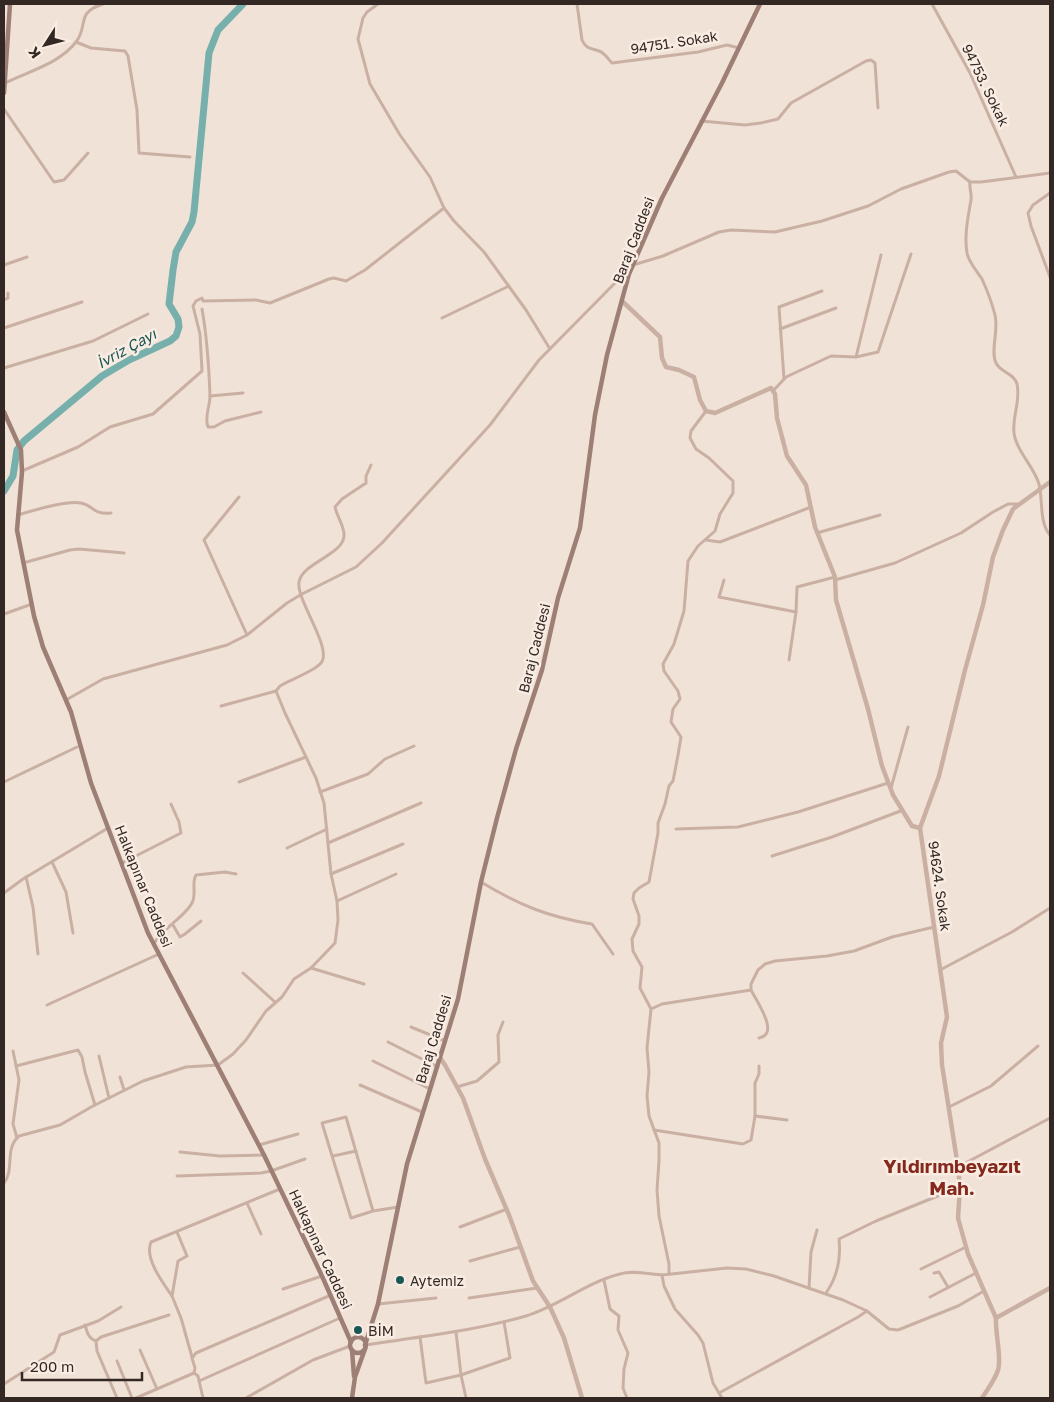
<svg xmlns="http://www.w3.org/2000/svg" width="1054" height="1402" font-family="'Golos Text',sans-serif">
<style>
.lines{fill:none;stroke-linecap:round;stroke-linejoin:round}
.river{stroke:#76afab;stroke-width:7}
.minor{stroke:#cab0a3;stroke-width:3}
.tertiary{stroke:#cab0a3;stroke-width:4.5}
.secondary{stroke:#9d7f75;stroke-width:4.5}
.poi-dot{fill:#1a5754;stroke:#f9ede3;stroke-width:2}
.labels{text-anchor:middle;dominant-baseline:central;stroke-width:5;stroke-linejoin:round;paint-order:stroke}
.street-label{font-size:14px;fill:#342825;stroke:#f9ede3}
.poi-label{font-size:14px;fill:#342825;stroke:#f9ede3;text-anchor:start}
.water-label{font-size:15px;font-style:italic;fill:#1a5754;stroke:#f9ede3}
.district-label{font-size:19px;font-weight:bold;fill:#85291d;stroke:#f9ede3}
</style>
<rect width="100%" height="100%" fill="#f1e2d7"/>
<g class="lines">
<path class="river" d="M4,491l9,-15 4,-26 7,-9 78,-65 27,-16 41,-19 6,-5 3,-9 -1,-8 -9,-15 4,-34 3,-18 16,-30 2,-10 15,-159 9,-23 25,-26"/>
<g class="minor">
<path d="M378,4l-11,8 -4,6 -5,21 12,45 30,51 30,42 14,31 10,13 30,31 42,58 24,39"/>
<path d="M577,4l5,36c4,9 8,8 17,11 6,2 9,8 13,12l86,-11 29,-7 12,3"/>
<path d="M932,4l38,69 46,104"/>
<path d="M76,42l15,6 34,3 3,5 9,54 2,43 51,4"/>
<path d="M5,83c24,-12 54,-19 71,-41 13,-17 -1,-29 27,-38"/>
<path d="M4,109l50,73 10,-2 24,-27"/>
<path d="M701,121l44,4 16,-2 17,-4 13,-16 75,-42 5,-1 4,3 3,45"/>
<path d="M970,182c-1,6 2,12 1,18 -3,17 -7,36 -4,53 2,10 10,18 15,26 5,11 10,24 13,36 4,15 -5,36 1,48 5,10 18,10 21,21 4,16 -5,33 -3,49 2,17 20,34 25,51 4,15 0,39 11,51"/>
<path d="M970,182h11l69,-9"/>
<path d="M1050,193l-17,12 -5,8 3,13 19,51"/>
<path d="M4,265l23,-8"/>
<path d="M633,265l30,-9 56,-24 12,-2 44,2 47,-11 46,-15 33,-17 48,-17 7,-1 14,11"/>
<path d="M4,300l4,-2v-5"/>
<path d="M202,309c5,28 7,59 8,87 0,11 -6,21 -2,31h6l11,-6 36,-9"/>
<path d="M442,318l67,-32"/>
<path d="M4,328l78,-26"/>
<path d="M780,329l56,-21"/>
<path d="M856,357l22,-5 33,-98"/>
<path d="M4,368l89,-27 55,-27"/>
<path d="M784,379l-5,-72 43,-16"/>
<path d="M773,391l13,-14 45,-21 25,1 25,-102"/>
<path d="M210,396l33,-3"/>
<path d="M22,471l56,-24 32,-20 43,-13 49,-43 -2,-37 -7,-28 3,-5 6,-3 1,3 53,-1 14,3 59,-24 5,-1 12,3 19,-11 79,-62"/>
<path d="M239,497l-35,43 43,95"/>
<path d="M18,515c16,-5 48,-15 63,-12 12,2 12,12 30,10"/>
<path d="M817,533l63,-18"/>
<path d="M706,540l14,2 91,-35"/>
<path d="M23,563l47,-13 9,-1 45,4"/>
<path d="M724,580l-5,17 77,15"/>
<path d="M835,580l60,-17 66,-30 32,-21 15,-8h11"/>
<path d="M4,614l28,-10"/>
<path d="M789,660l7,-48 1,-25 38,-10"/>
<path d="M66,700l37,-21 124,-34 20,-10 40,-32 15,-9 54,-27 26,-24 108,-118 49,-65 75,-76 14,-9"/>
<path d="M221,706l55,-15"/>
<path d="M4,782l73,-35"/>
<path d="M239,782l67,-25"/>
<path d="M891,788l17,-61"/>
<path d="M320,792l48,-18 17,-15 29,-13"/>
<path d="M676,829l62,-2 60,-15 90,-29"/>
<path d="M328,843l93,-40"/>
<path d="M287,848l40,-19"/>
<path d="M772,856l60,-19 71,-27"/>
<path d="M52,862l14,30 7,41"/>
<path d="M122,863l59,-30 -2,-11 -8,-18"/>
<path d="M331,874l72,-30"/>
<path d="M26,877l7,30 5,47"/>
<path d="M481,882c38,23 67,35 111,42l21,30"/>
<path d="M4,893l19,-14 85,-51"/>
<path d="M337,901l59,-27"/>
<path d="M173,925l7,12 5,-3 16,-13"/>
<path d="M154,944c6,-14 30,-26 38,-41 5,-9 -1,-20 4,-28l29,-3 11,2"/>
<path d="M311,968l53,16"/>
<path d="M940,970l72,-38 38,-24"/>
<path d="M243,973l32,29"/>
<path d="M751,990c6,12 29,44 8,48"/>
<path d="M47,1005l112,-51"/>
<path d="M651,1009l-11,-21 2,-21 -9,-16 -1,-12 7,-15v-8l-6,-17 1,-6 5,-5 10,-6 9,-49v-10l7,-19 4,-18 4,-5 5,-26 3,-18 -10,-15 2,-13 7,-10 -2,-8 -14,-20 -1,-7 11,-20 10,-33 4,-50 10,-15 17,-15 5,-17 13,-21v-12l-24,-23 -13,-9 -6,-11 1,-7 15,-20"/>
<path d="M411,1027l34,14"/>
<path d="M388,1042l50,25"/>
<path d="M13,1051l6,29 -6,44 4,14"/>
<path d="M99,1056l10,42"/>
<path d="M373,1061l57,28"/>
<path d="M16,1066l62,-16 4,7 3,15 10,33"/>
<path d="M120,1077l4,13"/>
<path d="M360,1085l62,27"/>
<path d="M457,1087l20,-6 22,-19 -1,-27 5,-13"/>
<path d="M949,1107l42,-21 47,-40"/>
<path d="M755,1116l32,4"/>
<path d="M654,1130l89,14 8,-4 4,-24v-33l4,-9v-8"/>
<path d="M259,1145l39,-11"/>
<path d="M180,1152l40,4 44,-1"/>
<path d="M333,1156l23,-5"/>
<path d="M958,1167l92,-49"/>
<path d="M177,1176l84,-3 10,-2 34,-12"/>
<path d="M4,1183c11,-14 0,-34 15,-47l41,-11 33,-19 50,-25 43,-14 32,-2 15,-11 13,-14 20,-29 16,-14 12,-18 17,-11 24,-25 3,-23 -1,-19 -6,-27 -7,-71 -8,-25 -31,-65 -9,-22 4,-5c10,-6 32,-14 40,-22 15,-13 -24,-63 -21,-82 3,-19 44,-27 45,-46 1,-9 -7,-19 -9,-29l7,-8 24,-16v-7l5,-11"/>
<path d="M247,1203l14,31"/>
<path d="M373,1211l-27,-94 -24,6 29,95 22,-7 25,-4"/>
<path d="M460,1227l47,-18"/>
<path d="M177,1232l10,24 -9,5 -6,35 9,22 11,39"/>
<path d="M470,1261l50,-14"/>
<path d="M921,1269l45,-22"/>
<path d="M934,1273l5,-1 9,15"/>
<path d="M669,1274v-10l-10,-48 -2,-26 2,-29v-18l-10,-27 -2,-20 2,-24 -2,-24 4,-39 11,-5 89,-14v-6l7,-14 7,-6 10,-3 52,-5 27,-5 38,-14 42,-10"/>
<path d="M662,1275l65,-7 19,1 28,7 69,24 24,11 22,18 9,1 60,-24 26,-15"/>
<path d="M604,1280l6,29 9,7 -1,14 10,23 -4,16 -1,19 4,10"/>
<path d="M809,1288l2,-36 6,-22"/>
<path d="M283,1289l39,-13"/>
<path d="M826,1293c12,-17 15,-34 13,-54l37,-18 84,-34"/>
<path d="M172,1296c-9,-13 -28,-38 -21,-54l129,-53"/>
<path d="M930,1297l46,-24"/>
<path d="M469,1298l68,-10"/>
<path d="M378,1304l58,-6"/>
<path d="M85,1325c2,7 3,13 11,16"/>
<path d="M456,1332l5,43 5,23"/>
<path d="M420,1337l6,46 35,-8 49,-17 -6,-36"/>
<path d="M365,1345c54,-8 109,-14 161,-29 33,-10 61,-34 94,-42 13,-4 28,0 42,1l2,11 11,23 23,26 5,8 10,40 9,15"/>
<path d="M140,1350l17,39"/>
<path d="M117,1361l15,37"/>
<path d="M194,1373l1,-5 -3,-10 4,-5 135,-58"/>
<path d="M199,1381l141,-63"/>
<path d="M4,1384l50,-32 6,-17 38,-14 23,-14"/>
<path d="M719,1393l139,-76 9,-6"/>
<path d="M117,1398l-20,-47 -1,-10 5,-4 68,-22"/>
<path d="M136,1398l58,-25 4,3 5,22"/>
<path d="M246,1398l67,-38 37,-14"/>
</g>
<g class="tertiary">
<path d="M622,301l38,36 2,21 4,9 13,3 15,7 6,23 6,11 9,2 56,-25 4,6 2,24 10,38 19,29 9,42 20,50 1,23 32,109 14,57 11,29 19,31 8,2"/>
<path d="M441,1059l4,6 18,33 22,61 24,56 24,66 17,26 14,31 18,60"/>
<path d="M996,1318l-28,-64 -10,-36 2,-31 -2,-20 -16,-102 -1,-22 6,-26 -27,-189 19,-52 26,-106 18,-65 10,-48 10,-27 10,-21 37,-27"/>
<path d="M982,1398c5,-8 13,-18 16,-28 4,-12 -3,-37 -2,-52l54,-30"/>
</g>
<g class="secondary">
<path d="M4,93l6,-89"/>
<path d="M4,412l17,38 1,22 -5,58 17,86 9,31 28,65 20,71 57,150 116,222 58,121 29,66"/>
<circle cx="358" cy="1345" r="8"/>
<path d="M365,1345l13,-41 29,-140 51,-165 23,-117 16,-64 19,-69 26,-79 16,-72 22,-70 15,-113 12,-60 22,-81 33,-76 60,-115 38,-79"/>
<path d="M352,1350l2,26"/>
<path d="M352,1398l3,-21 10,-28"/>
</g>
</g>
<g class="poi-dot">
<circle cx="400" cy="1280" r="5"/>
<circle cx="358" cy="1330" r="5"/>
</g>
<g class="labels">
<g class="street-label">
<text transform="translate(674 42) rotate(-9)">94751. Sokak</text>
<text transform="translate(986 85) rotate(64)">94753. Sokak</text>
<text transform="translate(633 240) rotate(-69)">Baraj Caddesi</text>
<text transform="translate(534 648) rotate(-76)">Baraj Caddesi</text>
<text transform="translate(144 886) rotate(68)">Halkapınar Caddesi</text>
<text transform="translate(940 886) rotate(82)">94624. Sokak</text>
<text transform="translate(433 1039) rotate(-73)">Baraj Caddesi</text>
<text transform="translate(321 1249) rotate(65)">Halkapınar Caddesi</text>
</g>
<g class="poi-label">
<text x="410" y="1280">Aytemiz</text>
<text x="368" y="1330">BİM</text>
</g>
<g class="water-label">
<text transform="translate(126 348) rotate(-29)">İvriz Çayı</text>
</g>
<g class="district-label">
<text x="952" y="1165">Yıldırımbeyazıt<tspan x="952" dy="22">Mah.</tspan></text>
</g>
</g>
<rect width="1054" height="1402" fill="none" stroke="#342825" stroke-width="10"/>
<g transform="translate(45 45) rotate(234)" stroke="#f9ede3" stroke-width="4" paint-order="stroke">
<path d="M0-4L9 19L0 12L-9 19Z" fill="#342825"/>
<text y="-8" font-size="14" font-weight="bold" text-anchor="middle" fill="#342825">K</text>
</g>
<path d="M22 1372v8h120v-8" fill="none" stroke="#342825" stroke-width="2.5"/>
<text x="30" y="1372" font-size="15" fill="#342825" stroke="#f9ede3" stroke-width="4" paint-order="stroke">200 m</text>
</svg>
